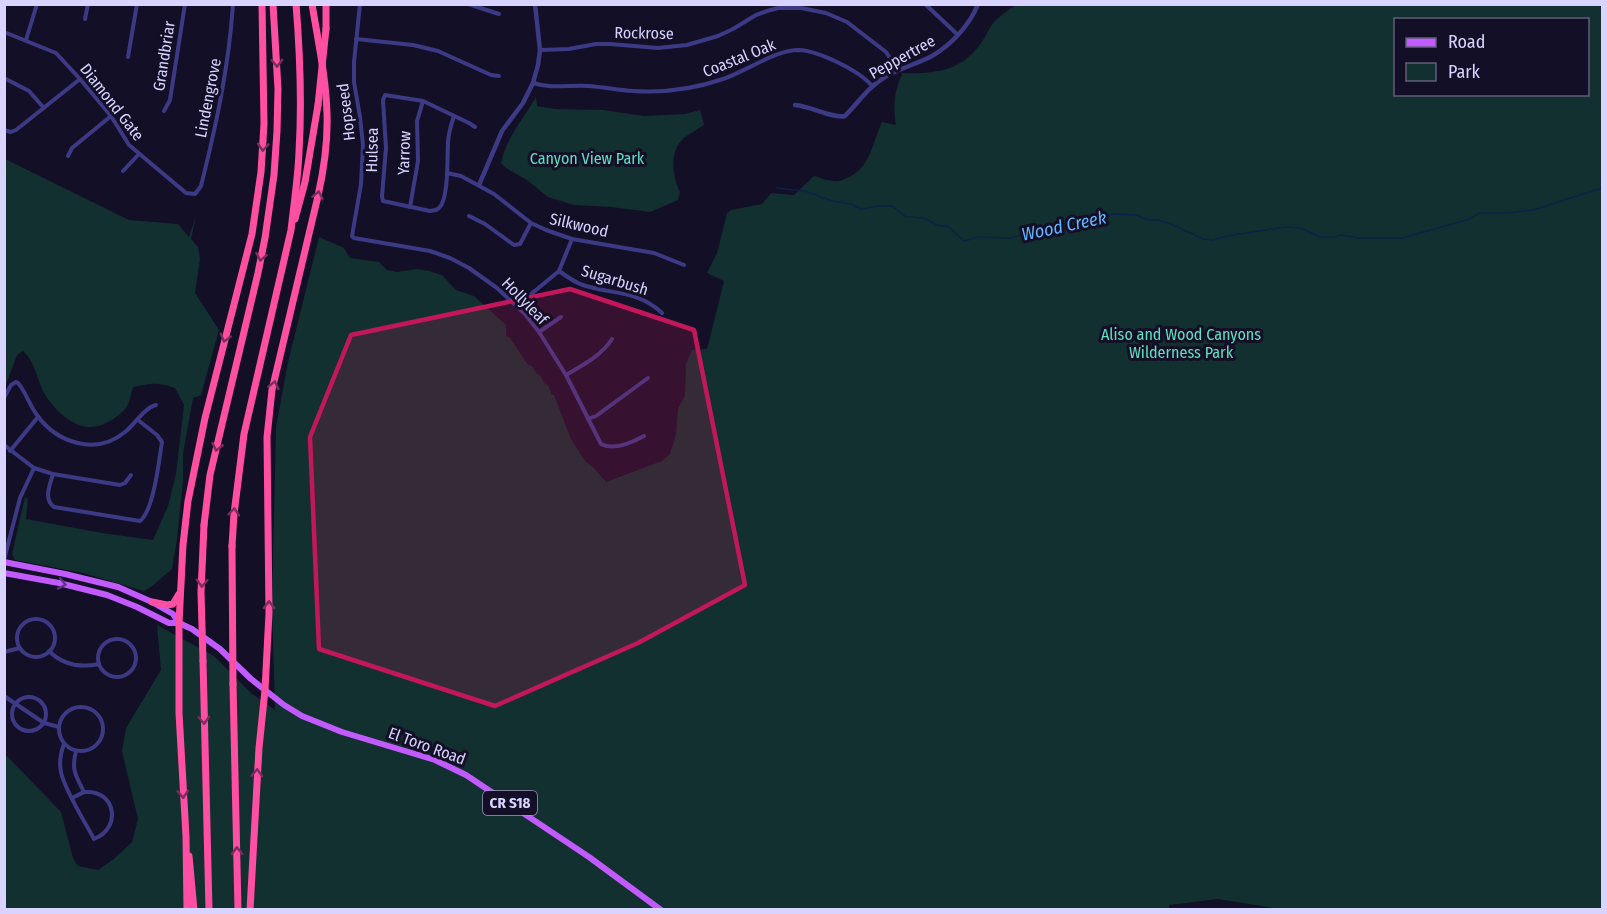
<svg xmlns="http://www.w3.org/2000/svg" width="1607" height="914" font-family="'Fira Sans Condensed',sans-serif">
<style>
.green{fill:#12302f;fill-rule:evenodd}
.lines{fill:none;stroke-linecap:round;stroke-linejoin:round}
.stream{stroke:#0c2248;stroke-width:1.5}
.minor{stroke:#3d3a85;stroke-width:4}
.tertiary{stroke:#3d3a85;stroke-width:4.5}
.primary{stroke:#c25bff;stroke-width:6}
.motorway{stroke:#ff4fa3;stroke-width:7}
.motorway-bridge{stroke:#ff4fa3;stroke-width:7}
.oneway{stroke:#7d2c5e}
.oneway2{stroke:#623188}
.marked{fill:#c2185b;fill-opacity:0.2;stroke:#c2185b;stroke-width:4.5;stroke-linejoin:round}
.labels{text-anchor:middle;dominant-baseline:central;stroke-width:6;stroke-linejoin:round;paint-order:stroke}
.shield{fill:#130f26;stroke:#9e99be;stroke-width:1.5}
.shield-label{font-size:15px;font-weight:bold;fill:#d9d4ff}
.street-label{font-size:16px;fill:#d9d4ff;stroke:#130f26}
.park-label{font-size:16px;fill:#5fe0c0;stroke:#130f26}
.water-label{font-size:18px;font-style:italic;fill:#62b6ff;stroke:#130f26}
</style>
<rect width="100%" height="100%" fill="#130f26"/>
<g class="green">
<path d="M1016,5h586v904l-317,1 -67,-11 -49,6v5l-1164,-1 -1,-152 3,-1 54,56 12,46 5,8 20,4 17,-12 17,-16 6,-23 -16,-68 4,-23 35,-58 -4,-45 57,31 37,37 24,17 -3,-106 4,-177 12,-65 31,-125 25,11 6,10 29,4 8,8 10,2 20,-3 12,2 13,4 14,15 18,6 32,29v11l4,2 18,27 4,1 5,8 3,1 5,9 3,1 4,10h2l17,44 14,22 9,7 12,14 56,-21 8,-7 6,-19 2,-26 7,-14 1,-32 6,-13 15,-1 17,-68 -17,-8 10,-20 10,-40 4,-3 31,-6 9,-11 23,2 20,-19c7,2 17,6 24,5 3,0 6,-2 9,-3 24,-10 25,-35 35,-56l14,3c-3,-17 -2,-35 6,-50l-1,-2c32,1 60,-1 80,-30 4,-5 6,-11 10,-17 6,-9 16,-15 25,-21zM1396,20h192v74h-192z"/>
<path d="M536,97l1,9 18,3 48,1 41,6 41,-2 15,-4 4,15c-6,4 -14,8 -20,13 -15,13 -12,38 -4,54l-2,8 -28,12 -39,-5 -37,-2 -26,-8 -21,-17 -21,-12 -5,-5c5,-25 23,-45 35,-66z"/>
<path d="M5,159l124,61 49,4 11,13 7,-21 -5,23 7,8 2,12 -5,34 24,37 -18,65 -8,3 -10,56v27l-6,59 -5,29 -20,17 -8,5 -61,-18 -68,-13 -3,-6 13,-57 3,2 -2,20 76,14 51,7 15,-34 8,-32 8,-69 -9,-17c-18,-6 -23,-5 -42,-1 -2,6 -3,17 -8,22 -6,7 -18,15 -27,17 -20,6 -42,-14 -52,-30 -10,-16 -9,-32 -23,-45l-6,4 -12,32z"/>
</g>
<g class="lines">
<path class="stream" d="M777,188l28,3 27,10 20,3 9,5 17,-3h14l14,11h8l12,2 11,6 12,2 15,14 15,-4 31,1 8,-2 6,-4 19,-4 21,1 23,-6 25,-9 25,1 10,5h11l13,4 32,15 9,1 15,-4 58,-9 16,1 18,9h16l6,-2 18,3h43l68,-19 9,-6h29l25,-3 69,-22"/>
<g class="minor">
<path d="M360,4l-6,58v20l6,35 3,28 -2,39 -9,52 2,2 76,13 20,7 19,10 28,20 28,26 14,18 27,43 35,69c13,7 32,-2 43,-8"/>
<path d="M468,4l31,10"/>
<path d="M925,4l33,31"/>
<path d="M85,19l3,-15"/>
<path d="M4,32l52,21 24,26 31,37 18,29 57,48 9,1 6,-8c15,-60 28,-120 32,-182"/>
<path d="M356,39l57,6 25,6 53,24 8,1"/>
<path d="M26,40l11,-36"/>
<path d="M540,50l29,-1 27,-5h14l48,4 29,-3 31,-9 15,-7 23,-14 11,-4 11,-3h23l25,5 21,9 39,30 12,18"/>
<path d="M128,57l9,-53"/>
<path d="M4,78l25,13 15,17"/>
<path d="M533,83c19,6 36,2 55,3 15,1 30,4 45,5 31,2 61,-2 90,-12 24,-8 52,-29 76,-29 20,1 61,21 73,36"/>
<path d="M164,111l6,-11 15,-96"/>
<path d="M454,116c-3,9 -6,18 -6,27 -1,14 1,56 -9,65 -3,3 -5,2 -9,3l-47,-10 -1,-5 4,-48 -3,-48 2,-5 38,6 46,22 6,4"/>
<path d="M4,130l7,2 5,-2 64,-51"/>
<path d="M68,156l4,-8 39,-32"/>
<path d="M123,171l16,-17"/>
<path d="M447,173l14,3 33,18 37,29 15,7 26,9 82,14 30,12"/>
<path d="M410,207l8,-46 -1,-40 6,-20"/>
<path d="M469,216l16,8 29,21 6,-1 11,-21"/>
<path d="M559,271c7,5 14,10 21,13 30,11 57,5 82,29"/>
<path d="M518,307l12,-12 29,-24 13,-32"/>
<path d="M539,332l22,-15"/>
<path d="M566,375c17,-10 35,-19 46,-36"/>
<path d="M4,398l7,-13 5,-3 2,1c8,9 11,22 19,32 20,28 59,41 88,17 10,-8 19,-24 31,-27"/>
<path d="M588,419l8,-3 52,-38"/>
<path d="M4,445l30,23 19,6 67,11 5,-2 6,-8"/>
<path d="M10,451l28,-34"/>
<path d="M53,474c-3,11 -10,25 1,33l86,14c14,-11 19,-61 22,-79l-5,-7 -19,-15"/>
<path d="M4,560l16,-62 14,-30"/>
<circle cx="36" cy="638" r="19"/>
<circle cx="117" cy="658" r="19"/>
<path d="M49,651c14,14 31,17 50,13"/>
<path d="M4,652l16,-4"/>
<path d="M4,696l40,27 15,4"/>
<circle cx="29" cy="714" r="17"/>
<circle cx="81" cy="729" r="22"/>
<path d="M64,744c-3,8 -5,19 -3,28 3,17 24,50 33,67 28,-11 22,-49 -9,-47 -4,1 -9,4 -13,6"/>
<path d="M76,751c-5,19 0,25 8,41"/>
</g>
<g class="tertiary">
<path d="M795,105c15,1 39,14 50,11 14,-14 22,-28 40,-39 15,-9 32,-13 47,-21 19,-11 38,-31 46,-52"/>
<path d="M479,185l23,-54 21,-28 10,-20 5,-18 2,-15 -5,-46"/>
</g>
<g class="primary">
<path d="M4,562l61,12 53,13 34,15 21,12 6,9 13,6 28,20 31,30 33,26 18,11 40,16 93,28 31,15 123,82 72,53"/>
<path d="M4,573l55,10 48,12 30,12 32,16h10"/>
</g>
<g class="motorway">
<path d="M326,29v-25"/>
<path d="M295,219l10,-37 13,-77"/>
<path d="M204,525l6,-50 48,-202 7,-35 9,-63 3,-44 1,-42 -5,-85"/>
<path d="M232,546l2,-32 10,-80 47,-204c3,-26 7,-52 8,-78 3,-49 1,-99 -3,-148"/>
<path d="M152,602l15,3 6,-1 6,-10"/>
<path d="M203,661l6,249"/>
<path d="M233,684l5,226"/>
<path d="M189,856l5,54"/>
<path d="M187,910l-1,-74 -7,-123v-90l4,-78 5,-44 17,-83 47,-184 9,-62 3,-48 -2,-120"/>
<path d="M250,910l9,-162 6,-58 4,-77 -2,-176 5,-47 46,-194c6,-27 10,-54 9,-82 -1,-37 -9,-73 -15,-110"/>
</g>
<g class="motorway-bridge">
<path d="M318,105l8,-76"/>
<path d="M232,546l1,138"/>
<path d="M203,661l-2,-69 3,-67"/>
</g>
</g>
<defs><path id="oneway-chevron" d="M-2-3.5L2.5 0L-2 3.5" fill="none" stroke-width="1.6" stroke-linecap="round" stroke-linejoin="round" transform="scale(1.5)"/></defs>
<g class="oneway">
<use href="#oneway-chevron" transform="translate(277 63) rotate(88)"/>
<use href="#oneway-chevron" transform="translate(263 147) rotate(94)"/>
<use href="#oneway-chevron" transform="translate(318 195) rotate(-78)"/>
<use href="#oneway-chevron" transform="translate(261 257) rotate(101)"/>
<use href="#oneway-chevron" transform="translate(225 338) rotate(106)"/>
<use href="#oneway-chevron" transform="translate(274 385) rotate(-78)"/>
<use href="#oneway-chevron" transform="translate(217 447) rotate(103)"/>
<use href="#oneway-chevron" transform="translate(234 512) rotate(-85)"/>
<use href="#oneway-chevron" transform="translate(202 583) rotate(92)"/>
<use href="#oneway-chevron" transform="translate(269 605) rotate(-90)"/>
<use href="#oneway-chevron" transform="translate(204 720) rotate(88)"/>
<use href="#oneway-chevron" transform="translate(257 773) rotate(-87)"/>
<use href="#oneway-chevron" transform="translate(183 794) rotate(87)"/>
<use href="#oneway-chevron" transform="translate(237 851) rotate(-91)"/>
</g>
<use class="oneway2" href="#oneway-chevron" transform="translate(62 584) rotate(12)"/>
<path class="marked" d="M570,289l124,41 51,255 -107,58 -143,63 -176,-57 -9,-212 41,-102z"/>
<g class="labels">
<rect class="shield" x="483" y="791" width="54" height="24" rx="4.5"/>
<g class="shield-label">
<text x="510" y="803">CR S18</text>
</g>
<g class="street-label">
<text transform="translate(644 33) rotate(1)">Rockrose</text>
<text transform="translate(164 56) rotate(-81)">Grandbriar</text>
<text transform="translate(902 57) rotate(-29)">Peppertree</text>
<text transform="translate(739 58) rotate(-22)">Coastal Oak</text>
<text transform="translate(208 98) rotate(-79)">Lindengrove</text>
<text transform="translate(112 102) rotate(52)">Diamond Gate</text>
<text transform="translate(346 112) rotate(-97)">Hopseed</text>
<text transform="translate(372 150) rotate(-89)">Hulsea</text>
<text transform="translate(404 153) rotate(-88)">Yarrow</text>
<text transform="translate(579 225) rotate(13)">Silkwood</text>
<text transform="translate(615 280) rotate(17)">Sugarbush</text>
<text transform="translate(525 301) rotate(46)">Hollyleaf</text>
<text transform="translate(427 746) rotate(20)">El Toro Road</text>
</g>
<g class="park-label">
<text x="587" y="158">Canyon View Park</text>
<text x="1181" y="334">Aliso and Wood Canyons<tspan x="1181" dy="18">Wilderness Park</tspan></text>
</g>
<g class="water-label">
<text transform="translate(1064 226) rotate(-12)">Wood Creek</text>
</g>
</g>
<rect width="1607" height="914" fill="none" stroke="#d9d4ff" stroke-width="12"/>
<rect x="1394" y="18" width="195" height="78" fill="#130f26" stroke="#625e7d" stroke-width="1.5"/>
<rect x="1406" y="38" width="30" height="9" fill="#c25bff" stroke="#625e7d" stroke-width="1.5"/>
<text x="1448" y="48" font-size="18" fill="#d9d4ff">Road</text>
<rect x="1406" y="63" width="30" height="18" fill="#12302f" stroke="#625e7d" stroke-width="1.5"/>
<text x="1448" y="78" font-size="18" fill="#d9d4ff">Park</text>
</svg>
